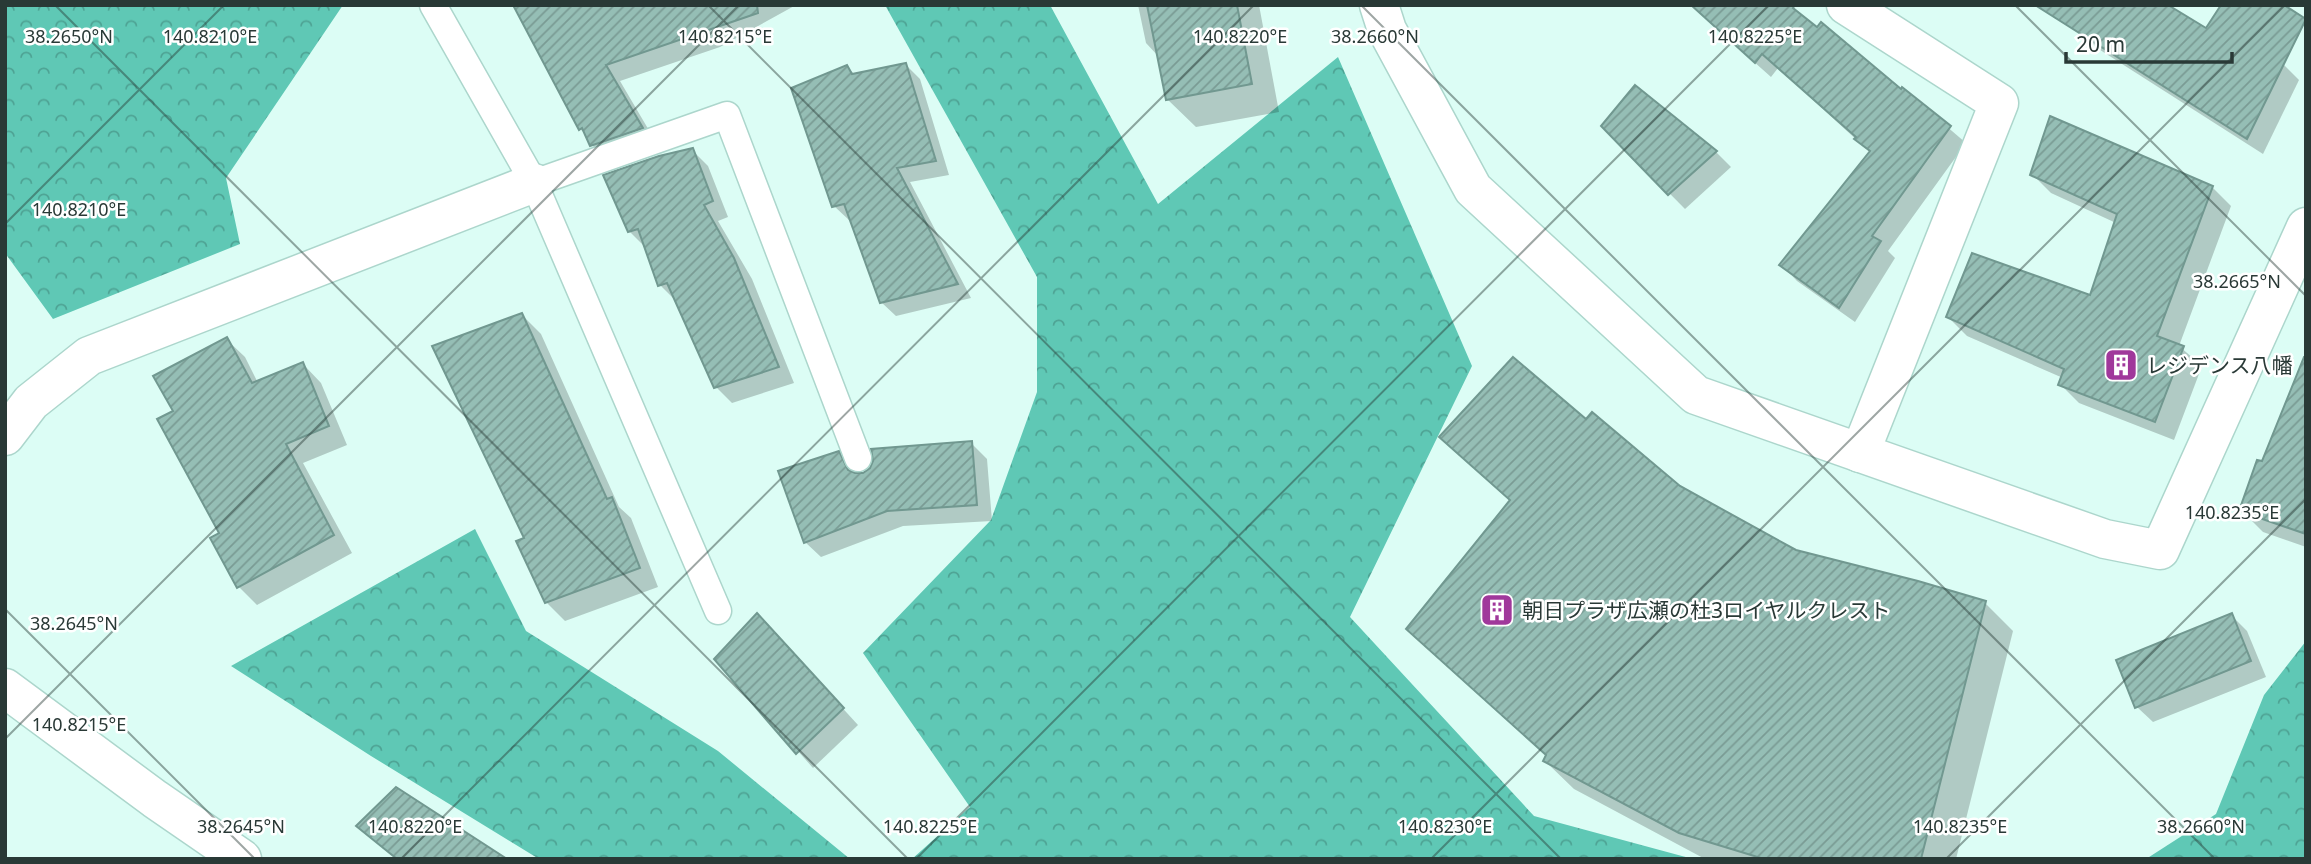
<svg xmlns="http://www.w3.org/2000/svg" width="2311" height="864" font-family="'Noto Sans','Noto Sans JP',sans-serif">
<style>
.forest{fill:url(#forest-crowns)}
.shadow{fill:#0003}
.building{fill:url(#building-hatch);stroke:#719890;stroke-width:2}
.lines{fill:none;stroke-linecap:round;stroke-linejoin:round}
.lane-casing{stroke:#acd6cc;stroke-width:29}
.street-casing{stroke:#acd6cc;stroke-width:41}
.primary-casing{stroke:#acd6cc;stroke-width:41}
.lane{stroke:#fff;stroke-width:26}
.street{stroke:#fff;stroke-width:38}
.primary{stroke:#fff;stroke-width:38}
.ticks{fill:none;stroke:#293936;stroke-width:2;stroke-opacity:0.45}
.labels{text-anchor:middle;dominant-baseline:central;stroke-width:5;stroke-linejoin:round;paint-order:stroke}
.poi-label{font-size:21px;fill:#293936;stroke:#fff;text-anchor:start}
.ticks-label{font-size:18px;text-anchor:middle;fill:#293936;stroke:#fff;stroke-width:5;stroke-linejoin:round;paint-order:stroke}
</style>
<defs>
<pattern id="forest-crowns" width="20" height="18" patternUnits="userSpaceOnUse" patternTransform="scale(1.75)"><rect width="20" height="18" fill="#5fc8b5"/><path d="M2 6a3 3 0 1 1 6 0M12 15a3 3 0 1 1 6 0" fill="none" stroke="#4ea394"/></pattern>
<pattern id="building-hatch" width="6" height="6" patternUnits="userSpaceOnUse" patternTransform="scale(1.75)"><rect width="6" height="6" fill="#95beb5"/><path d="M-1 1l2-2M0 6l6-6M5 7l2-2" fill="none" stroke="#7a9b94"/></pattern>
</defs>
<rect width="100%" height="100%" fill="#dcfdf5"/>
<g class="forest">
<path d="M5,5h338l-117,173 14,66 -187,75 -48,-66z"/>
<path d="M885,5h165l108,199 180,-147 134,309 -122,251 184,199 159,43h-781l58,-52 -107,-154 128,-133 46,-128v-115z"/>
<path d="M475,529l51,102 192,120 132,108h-311l-168,-103 -140,-90z"/>
<path d="M2306,641v218h-160l70,-45 48,-119z"/>
</g>
<g class="shadow">
<path d="M512,5h284l-76,42 -100,34 37,63 -49,17 -16,-16 -4,-9 -8,-7 -52,-100z"/>
<path d="M1138,5h121l20,107 -83,15 -29,-28 -8,-42 -13,-14z"/>
<path d="M1707,20l194,71 2,-2 63,54 -78,108 7,7 -40,64 -58,-41 -15,-16 89,-112 -93,-85 -7,9z"/>
<path d="M2207,31l76,33 16,16 -36,74 -166,-106 -16,-16z"/>
<path d="M906,65l14,14 29,96 -39,7 61,116 -75,18 -15,-14 -29,-82h-3l-15,-14 13,-139 8,8z"/>
<path d="M1603,126l113,26 15,15 -46,42z"/>
<path d="M692,150l16,16 20,51 -10,4 34,58 42,104 -62,20 -16,-16 -40,-86 -16,-16 -15,-38 -16,-16z"/>
<path d="M2032,174l180,13 19,19 -52,140 23,20 -28,74 -95,-37 -19,-19 3,-6 -96,-42 -19,-19 143,-19 25,-75 -65,-30z"/>
<path d="M522,315l19,19 78,173 12,11 27,69 -93,34 -19,-19 -20,-63z"/>
<path d="M226,339l19,18 13,26 45,-19 18,19 26,62 -44,18 49,90 -95,52 -18,-18 -17,-54 -47,-121z"/>
<path d="M2306,356v191l-43,-15 -22,-22z"/>
<path d="M1586,421l93,66 116,65 190,51 28,28 -57,228h-251l-131,-70 -29,-28 3,-5 -140,-128 103,-126 -70,-65z"/>
<path d="M971,443l16,16 5,62 -89,5 -82,31 -16,-15 33,-89 19,22z"/>
<path d="M2231,615l16,16 19,46 -113,45 -16,-15z"/>
<path d="M772,631l86,94 -45,43 -97,-109z"/>
</g>
<g class="building">
<path d="M513,5h244l1,8 -152,52 37,63 -53,18 -8,-18 -3,2z"/>
<path d="M1147,5h90l15,79 -86,16z"/>
<path d="M1691,5h104l-2,3 24,19 4,-5 80,67 1,-2 49,39 -79,110 9,5 -42,67 -60,-43 91,-114 -16,-12 2,-2 -94,-83 -7,9z"/>
<path d="M2035,5h133l38,23 15,-23h63l22,14 -59,120z"/>
<path d="M906,63l30,98 -39,7 61,116 -78,19 -36,-99 -12,3 -41,-119 56,-23 5,9z"/>
<path d="M1635,85l82,66 -49,44 -67,-69z"/>
<path d="M2050,116l163,70 -56,150 27,10 -29,76 -97,-37 6,-16 -118,-52 26,-64 118,42 27,-81 -87,-39z"/>
<path d="M693,148l20,53 -9,4 30,53 45,109 -65,21 -47,-105 -9,3 -20,-57 -10,3 -25,-57 56,-19z"/>
<path d="M522,313l85,186 5,-2 28,71 -95,35 -29,-62 8,-3 -92,-192z"/>
<path d="M227,337l25,46 51,-21 26,64 -43,18 48,91 -97,53 -27,-50 9,-5 -62,-114 16,-8 -20,-35z"/>
<path d="M1513,357l73,62 6,-7 88,74 116,64 122,31 68,20 -65,258h-157l-85,-26 -136,-72 3,-6 -140,-126 104,-129 -71,-63z"/>
<path d="M2304,357h2v177l-67,-23 18,-51 5,1z"/>
<path d="M972,441l5,64 -90,6 -83,32 -26,-72 61,-20 9,19 7,3h8l7,-5 3,-7 -2,-12z"/>
<path d="M757,613l87,95 -48,46 -82,-95z"/>
<path d="M2232,613l19,48 -116,47 -19,-48z"/>
<path d="M396,787l111,72h-110l-41,-33z"/>
</g>
<g class="lines">
<defs>
<g id="lane">
<path d="M433,5l101,178 184,428"/>
<path d="M534,183l193,-68 131,343"/>
</g>
<g id="street">
<path d="M1379,5l8,25 86,159 223,206 409,144 55,11 146,-323"/>
<path d="M1846,5l153,98 -139,350"/>
<path d="M5,436l26,-34 58,-46 445,-173"/>
</g>
<path id="primary" d="M5,688l150,111 87,60"/>
</defs>
<use href="#lane" class="lane-casing"/>
<use href="#street" class="street-casing"/>
<use href="#primary" class="primary-casing"/>
<use href="#lane" class="lane"/>
<use href="#street" class="street"/>
<use href="#primary" class="primary"/>
</g>
<path class="ticks" d="M55,5l853,854M708,5l853,854M1361,5l854,854M2015,5l291,291M5,224l219,-219M5,609l250,250M5,739l734,-734M401,859l853,-854M916,859l853,-854M1431,859l854,-854M1946,859l360,-360"/>
<defs>
<symbol id="building-square" viewBox="-11 -11 22 22"><rect x="-9" y="-9" width="18" height="18" rx="4" fill="#a0389b" stroke="#fff"/><path d="M-4-6H4V6H1V3H-1V6H-4ZM-2.5-4.3h1.7v1.8h-1.7ZM.8-4.3h1.7v1.8H.8ZM-2.5-1h1.7V.8h-1.7ZM.8-1h1.7V.8H.8Z" fill="#fff"/></symbol>
</defs>
<g fill-rule="evenodd">
<use href="#building-square" x="2102" y="346" width="38" height="38"/>
<use href="#building-square" x="1478" y="591" width="38" height="38"/>
</g>
<g class="labels">
<g class="poi-label">
<text x="2146" y="365">レジデンス八幡</text>
<text x="1522" y="610">朝日プラザ広瀬の杜3ロイヤルクレスト</text>
</g>
</g>
<g class="ticks-label">
<text x="69" y="43">38.2650°N</text>
<text x="210" y="43">140.8210°E</text>
<text x="725" y="43">140.8215°E</text>
<text x="1240" y="43">140.8220°E</text>
<text x="1375" y="43">38.2660°N</text>
<text x="1755" y="43">140.8225°E</text>
<text x="79" y="216">140.8210°E</text>
<text x="2237" y="288">38.2665°N</text>
<text x="2232" y="519">140.8235°E</text>
<text x="74" y="630">38.2645°N</text>
<text x="79" y="731">140.8215°E</text>
<text x="241" y="833">38.2645°N</text>
<text x="415" y="833">140.8220°E</text>
<text x="930" y="833">140.8225°E</text>
<text x="1445" y="833">140.8230°E</text>
<text x="1960" y="833">140.8235°E</text>
<text x="2201" y="833">38.2660°N</text>
</g>
<rect width="2311" height="864" fill="none" stroke="#293936" stroke-width="14"/>
<path d="M2066 52v10h166v-10" fill="none" stroke="#293936" stroke-width="3.5"/>
<text x="2076" y="52" font-size="21" fill="#293936" stroke="#ffffff" stroke-width="5" paint-order="stroke">20 m</text>
</svg>
